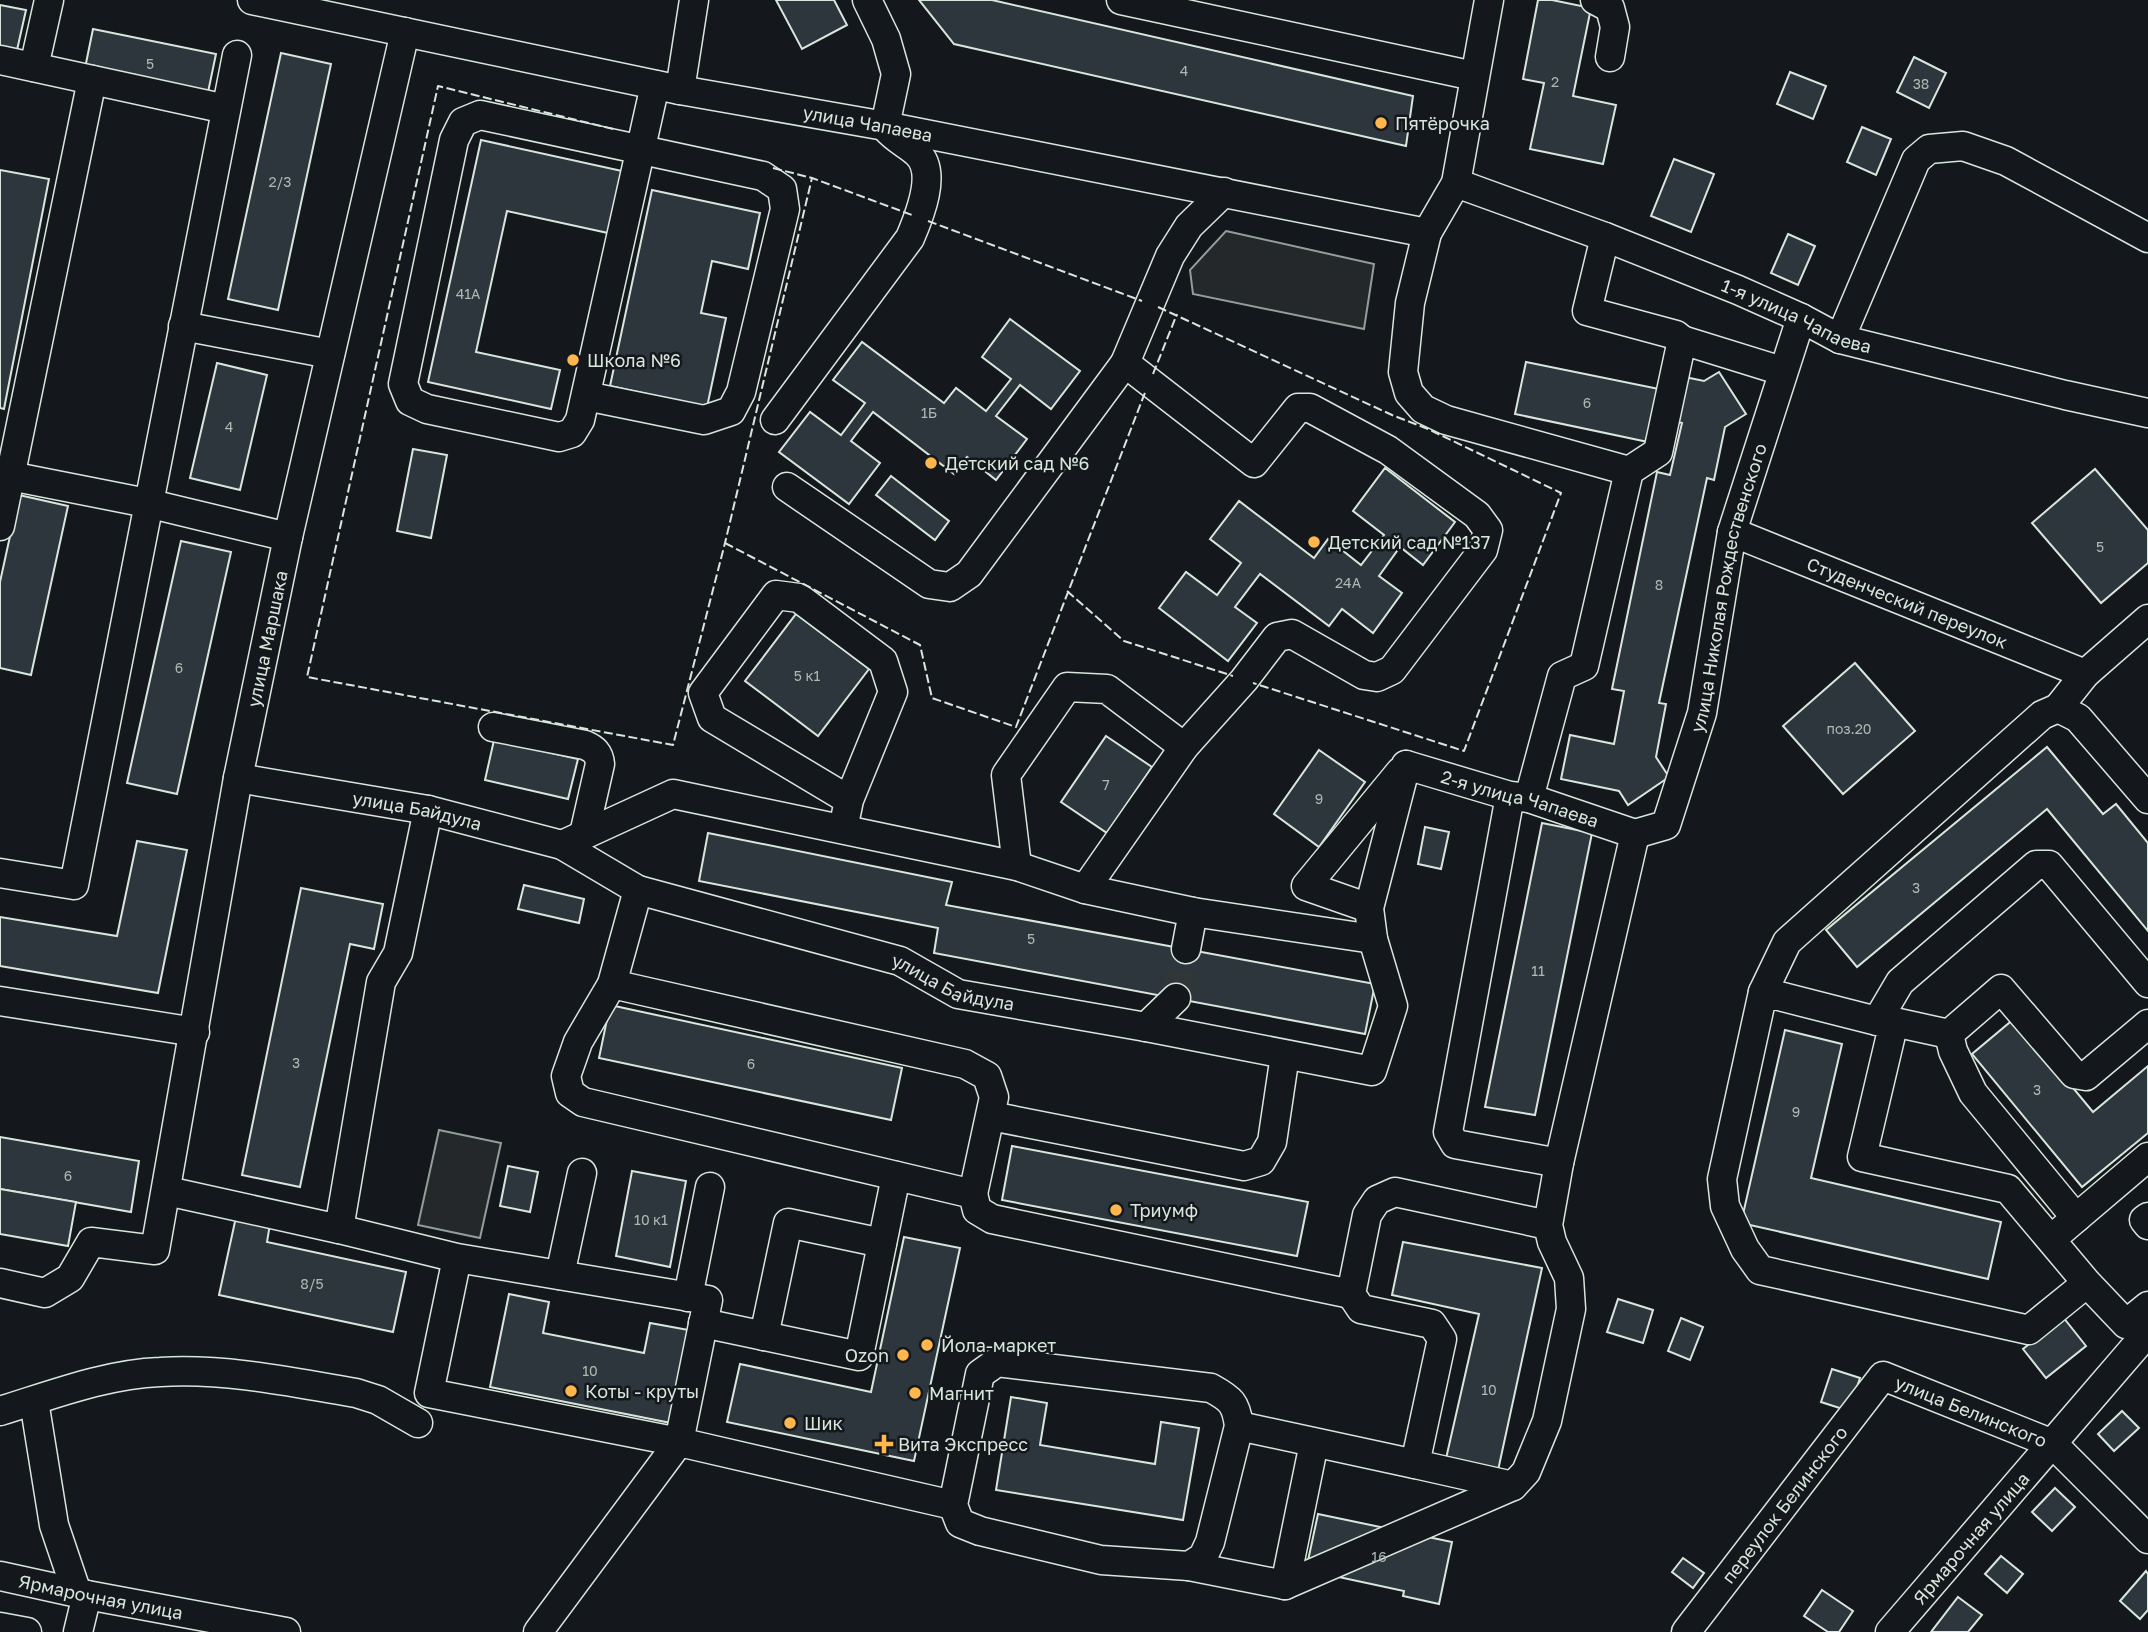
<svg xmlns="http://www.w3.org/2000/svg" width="2148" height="1632" font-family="'Golos Text',sans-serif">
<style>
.parking{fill:#24282b;stroke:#939e99;stroke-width:2}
.building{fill:#2c363c;stroke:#d8e6dc;stroke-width:2}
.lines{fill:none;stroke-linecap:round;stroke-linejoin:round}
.minor-tunnel{stroke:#313739;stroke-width:28;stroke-dasharray:28 14;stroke-linecap:butt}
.minor-casing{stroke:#d8e6dc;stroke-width:31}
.minor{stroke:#14181c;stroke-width:28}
.fence{stroke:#d8e6dc;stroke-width:2;stroke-dasharray:9 3.5;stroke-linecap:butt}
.poi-dot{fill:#ffb74d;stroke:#14181c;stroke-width:2.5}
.labels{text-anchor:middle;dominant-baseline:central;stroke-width:5;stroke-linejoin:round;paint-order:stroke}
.number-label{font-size:14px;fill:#adbab4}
.poi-label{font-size:18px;fill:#d8e6dc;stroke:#14181c;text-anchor:start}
.street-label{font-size:18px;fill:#d8e6dc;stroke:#14181c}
</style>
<rect width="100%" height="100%" fill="#14181c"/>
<g class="parking">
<path d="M1226,231l148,33 -10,65 -171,-35 -3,-24z"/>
<path d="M439,1130l62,13 -21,95 -62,-13z"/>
</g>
<g class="building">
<path d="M776,0h58l13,25 -45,24z"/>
<path d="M919,0h73l421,96 -7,50 -452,-102z"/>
<path d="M1538,0h14l39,8 -18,88 43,9 -13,59 -73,-15 14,-66 -21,-4z"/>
<path d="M0,5l26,5 -11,49 -15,-3z"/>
<path d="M93,29l123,25 -9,43 -123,-24z"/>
<path d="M281,53l50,11 -53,246 -50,-11z"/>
<path d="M1914,57l32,16 -17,35 -32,-16z"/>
<path d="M1790,72l36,14 -13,33 -36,-15z"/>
<path d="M1862,127l29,12 -15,36 -29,-13z"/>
<path d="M481,140l141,31 -14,62 -101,-22 -31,141 84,18 -9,39 -123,-27z"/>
<path d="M1674,159l40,15 -23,58 -40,-16z"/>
<path d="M0,170l49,9 -45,230 -4,-1z"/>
<path d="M652,190l108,23 -12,56 -36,-8 -11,52 25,5 -19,89 -97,-21z"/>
<path d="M1788,234l27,12 -17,39 -27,-12z"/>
<path d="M1010,319l70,52 -29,38 -31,-24 -24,31 31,23 -31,41 -29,-23 -13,17 -81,-62 -22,29 29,22 -31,41 -70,-52 31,-40 31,23 24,-32 -32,-23 29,-38 82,61 12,-15 30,23 25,-32 -29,-22z"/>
<path d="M1526,362l133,27 -11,53 -133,-28z"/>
<path d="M217,363l50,12 -27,115 -50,-12z"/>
<path d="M1719,372l27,42 -21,13 -11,53 -7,-2 -48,225 7,1 -10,53 13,20 -41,28 -9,-14 -58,-12 9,-44 44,9 10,-53 -12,-2 45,-217 13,3 12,-52 -12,-3 10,-44 24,5z"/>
<path d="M413,449l34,6 -16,83 -34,-7z"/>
<path d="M1385,468l70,54 -32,43 -23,-18 -21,29 23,17 -29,40 -31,-24 -13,17 -69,-52 -25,33 22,16 -29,38 -69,-53 27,-36 31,23 24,-32 -31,-24 29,-38 75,57 14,-19 33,26 23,-30 -31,-24z"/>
<path d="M2095,469l53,61v33l-47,40 -69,-80z"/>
<path d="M891,476l58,45 -14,19 -59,-45z"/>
<path d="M19,495l49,11 -37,169 -31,-7v-86z"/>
<path d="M181,541l50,11 -54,242 -50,-11z"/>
<path d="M796,614l73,55 -51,67 -73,-55z"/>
<path d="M1855,663l60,68 -72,63 -60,-68z"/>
<path d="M1106,736l46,31 -45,66 -46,-31z"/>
<path d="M494,740l84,19 -10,40 -83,-19z"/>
<path d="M2047,747l56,67 13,-10 32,39v88l-101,-122 -190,158 -31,-37z"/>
<path d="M1319,750l46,32 -46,65 -45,-33z"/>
<path d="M1542,823l50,10 -57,282 -50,-8z"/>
<path d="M1425,827l24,5 -8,37 -23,-5z"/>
<path d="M708,833l244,49 -6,23 429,79 -10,50 -431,-81 4,-25 -239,-47z"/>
<path d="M137,841l50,9 -29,143 -158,-27v-49l117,19z"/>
<path d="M524,885l60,14 -5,24 -61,-14z"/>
<path d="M301,888l82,16 -9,45 -24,-5 -50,243 -58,-12z"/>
<path d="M610,1005l292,63 -11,52 -292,-62z"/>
<path d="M2015,1018l78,94 55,-46v67l-66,54 -110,-133z"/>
<path d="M1785,1030l57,14 -31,134 190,44 -13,57 -247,-56z"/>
<path d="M0,1137l139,24 -8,51 -131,-23z"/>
<path d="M1012,1146l296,56 -11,54 -295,-56z"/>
<path d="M508,1166l30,6 -8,40 -30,-6z"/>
<path d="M632,1171l54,10 -16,86 -54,-11z"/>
<path d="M0,1189l76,13 -8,44 -68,-12z"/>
<path d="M236,1217l34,7 -3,18 139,30 -13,60 -174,-37z"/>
<path d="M904,1237l56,11 -46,213 -187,-39 13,-58 131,28z"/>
<path d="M1403,1242l139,26 -45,207 -52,-12 34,-149 -87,-19z"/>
<path d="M509,1294l40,8 -6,31 101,20 6,-30 44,8 -18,93 -186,-37z"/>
<path d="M1618,1299l35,11 -10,33 -36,-11z"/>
<path d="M2063,1317l23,29 -40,32 -23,-29z"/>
<path d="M1681,1318l22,9 -13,33 -22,-9z"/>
<path d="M1832,1369l28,9 -11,33 -28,-9z"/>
<path d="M1011,1397l36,6 -7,42 115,19 6,-42 38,6 -16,92 -187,-30z"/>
<path d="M2122,1411l17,17 -25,23 -16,-17z"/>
<path d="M2055,1488l20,19 -23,24 -20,-19z"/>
<path d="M1318,1514l134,28 -13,62 -36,-8 1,-5 -98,-21z"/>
<path d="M2001,1556l22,18 -16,19 -22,-19z"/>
<path d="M1683,1558l21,15 -11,15 -21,-16z"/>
<path d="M2146,1571l2,3v36l-8,9 -20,-18z"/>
<path d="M1822,1590l31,21 -14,21h-11l-24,-16z"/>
<path d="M1958,1597l24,18 -14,17h-37z"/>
</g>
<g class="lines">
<path class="minor-tunnel" d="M1176,998l10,-49"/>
<defs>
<g id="minor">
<path id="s1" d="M252,0l428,90 205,36 542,107"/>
<path d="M867,0l19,39 10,35 -11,52"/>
<path d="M1121,0l353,76"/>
<path d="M1489,0l-33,183 -29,50 -17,70 -7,69 6,21 14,16 23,11 183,51"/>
<path d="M1595,0l15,8 5,19 -5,30"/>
<path d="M0,60l226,49"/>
<path d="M34,67l15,-67"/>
<path d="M680,90l14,-90"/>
<path id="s2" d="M1456,183l149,54 133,53 63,28 39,21 225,56 83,18"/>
<path d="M1605,237l-18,74 89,24 6,5"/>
<path d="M183,326l147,28"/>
<path d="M1840,339l76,-179 13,-11 34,-3 43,15 142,77"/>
<path d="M586,396l118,24 27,-9 10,-19 44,-183 -3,-20 -19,-13 -283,-61 -17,7 -9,18 -51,244 7,17 17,8 132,28 13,-4 8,-13 75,-335"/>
<path d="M775,420l135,-182c9,-21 28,-66 7,-85 -10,-9 -22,-14 -31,-25"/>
<path d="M0,474l147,29 141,34"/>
<path d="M787,487l142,97 21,3 19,-13 156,-211"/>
<path d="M0,526l92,-446"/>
<path id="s3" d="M1732,532l353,142"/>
<path d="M2058,708l27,-34 63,-55"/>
<path d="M493,727l92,18c9,4 14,8 15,19l-16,70"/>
<path id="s4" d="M1406,765l104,31 19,2 106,36"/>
<path id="s5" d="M238,778l190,32 134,35 76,45 262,71 58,33 188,33 226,44 21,-65 -20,-67 -4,-31 37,-143"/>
<path d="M1510,796l-62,336 7,12 104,19"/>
<path d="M1529,798l33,-122 22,-10 45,-195 29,-19 24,-112 100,31"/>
<path d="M843,829l6,-29 44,-108 -10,-31 -84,-63 -23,-3 -73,98 9,25 137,82"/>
<path id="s6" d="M1635,834l31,-9 36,-112 30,-181 69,-214"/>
<path d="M562,845l111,-51 344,72 68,23 108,23 180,27"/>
<path d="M1017,866l-11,-91 61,-88 40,2 77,58"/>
<path d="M0,873l74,12 163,-830"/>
<path d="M1085,889l99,-142 60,-67 33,-43 15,-3 72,41 13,2 15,-7 91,-120 5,-20 -11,-15 -89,-65 -78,-42h-12l-44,55 -129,-100 45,-107 19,-30 35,-34"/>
<path d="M638,890l-26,94 -34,58 -12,34 4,17 13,9 390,92 4,16 15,9 359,75"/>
<path d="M1369,908l-63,-22 94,-114"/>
<path d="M1186,949l7,-37"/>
<path d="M612,984l353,80 22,12 7,21 -21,97"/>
<path d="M1763,992l24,-50 255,-227 16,-7 20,10 70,81"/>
<path d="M0,1001l195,31"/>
<path d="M1877,1021l23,-39 136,-117h13l99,118"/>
<path d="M1894,1022l55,12"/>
<path d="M1146,1027l30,-29"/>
<path d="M991,1116l253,50 17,-5 11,-19 13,-87"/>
<path d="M167,1191l172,38 42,-247 17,-29 30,-143"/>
<path d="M2148,1217l-4,3 4,5"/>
<path d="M2076,1218l-103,-125 -20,-42 -4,-17 52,-45 73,85 12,2 62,-52"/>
<path d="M1548,1225l-153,-33 -18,8 -10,15 -16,79 10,15 71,15 10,15 -27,125 98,22 13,-14 21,-51 24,-112 -2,-31 -17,-36 -4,-17 11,-62 76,-329"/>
<path d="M339,1229l118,29 251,42 -29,142 -250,-49 28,-135"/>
<path d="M2062,1230l86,-73"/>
<path d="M560,1275l22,-102"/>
<path id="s7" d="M0,1283l45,10 25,-15 21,-36 64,8 83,-472 50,-241 117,-505"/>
<path d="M2087,1283l-58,47 -269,-60 -15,-21 -20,-43 -3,-27 41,-187 114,29 17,1 -32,135 146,32 79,94 39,41 22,-18"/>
<path d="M688,1297l22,-110"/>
<path d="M703,1323l156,33 37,-180"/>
<path d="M764,1336l24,-113 94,20"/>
<path d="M34,1401l20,124 23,68"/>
<path d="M0,1411c52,-16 106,-37 160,-39 66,-4 132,10 196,21l22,7 40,23"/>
<path d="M1239,1426c-3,-23 -8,-27 -28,-38l-214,-26 -17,12 -27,131 7,18 20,8 121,29 88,6 14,-9 7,-15 29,-116 176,38"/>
<path d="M1189,1566l96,19 228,-99"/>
<path id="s8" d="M0,1576l87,19 199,37"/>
<path d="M1285,1585l29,-142"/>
<path d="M0,1627l27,5"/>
<path d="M78,1632l9,-37"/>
<path d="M538,1632l141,-190 274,63"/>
<path id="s9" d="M1686,1632l197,-256 170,68 95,95"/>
<path id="s10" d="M1890,1632l258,-300"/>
</g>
</defs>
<use href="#minor" class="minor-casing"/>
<use href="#minor" class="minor"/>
<g class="fence">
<path d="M613,129l-175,-43 -131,591 366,68 52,-202 87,-365"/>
<path d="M773,168l39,10 100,37"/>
<path d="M928,221l214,80"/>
<path d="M1158,307l234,108 36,14 133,64 -97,258 -211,-68"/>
<path d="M1153,374l24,-60"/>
<path d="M725,543l195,102 12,53 84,29 130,-337"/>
<path d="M1067,591l57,50 109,35"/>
</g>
</g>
<g class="poi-dot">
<circle cx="1381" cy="123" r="7"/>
<circle cx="573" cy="360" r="7"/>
<circle cx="931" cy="463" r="7"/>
<circle cx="1314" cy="542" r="7"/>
<circle cx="1116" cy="1210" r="7"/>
<circle cx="927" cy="1345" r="7"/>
<circle cx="903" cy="1355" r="7"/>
<circle cx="571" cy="1391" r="7"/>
<circle cx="915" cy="1393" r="7"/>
<circle cx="790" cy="1423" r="7"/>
<path d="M880.5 1433.5h7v7h7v7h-7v7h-7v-7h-7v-7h7z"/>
</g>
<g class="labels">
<g class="number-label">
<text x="150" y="63">5</text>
<text x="1184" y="70">4</text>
<text x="1555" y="81">2</text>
<text x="1921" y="83">38</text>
<text x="280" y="181">2/3</text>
<text x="468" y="293">41А</text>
<text x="1587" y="402">6</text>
<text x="929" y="412">1Б</text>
<text x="229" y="426">4</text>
<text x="2100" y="546">5</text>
<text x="1348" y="582">24А</text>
<text x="1659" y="584">8</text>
<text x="179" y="667">6</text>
<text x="807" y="675">5 к1</text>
<text x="1849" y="728">поз.20</text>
<text x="1106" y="784">7</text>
<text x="1319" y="798">9</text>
<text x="1916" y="887">3</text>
<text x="1031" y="938">5</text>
<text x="1538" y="970">11</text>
<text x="296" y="1062">3</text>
<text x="751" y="1063">6</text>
<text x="2037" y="1089">3</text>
<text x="1796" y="1111">9</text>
<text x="68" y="1175">6</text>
<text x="651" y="1219">10 к1</text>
<text x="312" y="1283">8/5</text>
<text x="590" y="1370">10</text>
<text x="1489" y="1389">10</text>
<text x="1379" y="1556">16</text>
</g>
<g class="poi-label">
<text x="1395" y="123">Пятёрочка</text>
<text x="587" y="360">Школа №6</text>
<text x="945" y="463">Детский сад №6</text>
<text x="1328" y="542">Детский сад №137</text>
<text x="1130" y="1210">Триумф</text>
<text x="941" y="1345">Йола-маркет</text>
<text x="889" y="1355" text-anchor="end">Ozon</text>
<text x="585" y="1391">Коты - круты</text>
<text x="929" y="1393">Магнит</text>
<text x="804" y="1423">Шик</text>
<text x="898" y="1444">Вита Экспресс</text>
</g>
<g class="street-label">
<text stroke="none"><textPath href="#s1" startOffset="628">улица Чапаева</textPath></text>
<text stroke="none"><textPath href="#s2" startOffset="366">1-я улица Чапаева</textPath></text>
<text stroke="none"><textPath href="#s6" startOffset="278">улица Николая Рождественского</textPath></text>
<text stroke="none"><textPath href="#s3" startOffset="189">Студенческий переулок</textPath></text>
<text stroke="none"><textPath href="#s7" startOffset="803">улица Маршака</textPath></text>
<text stroke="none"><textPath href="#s4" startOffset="119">2-я улица Чапаева</textPath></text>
<text stroke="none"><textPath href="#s5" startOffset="182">улица Байдула</textPath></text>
<text stroke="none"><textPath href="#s5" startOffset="749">улица Байдула</textPath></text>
<text stroke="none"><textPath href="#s9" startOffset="418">улица Белинского</textPath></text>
<text stroke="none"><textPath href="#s9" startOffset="161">переулок Белинского</textPath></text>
<text stroke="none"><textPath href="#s10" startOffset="124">Ярмарочная улица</textPath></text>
<text stroke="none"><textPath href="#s8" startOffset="103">Ярмарочная улица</textPath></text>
</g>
</g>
</svg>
